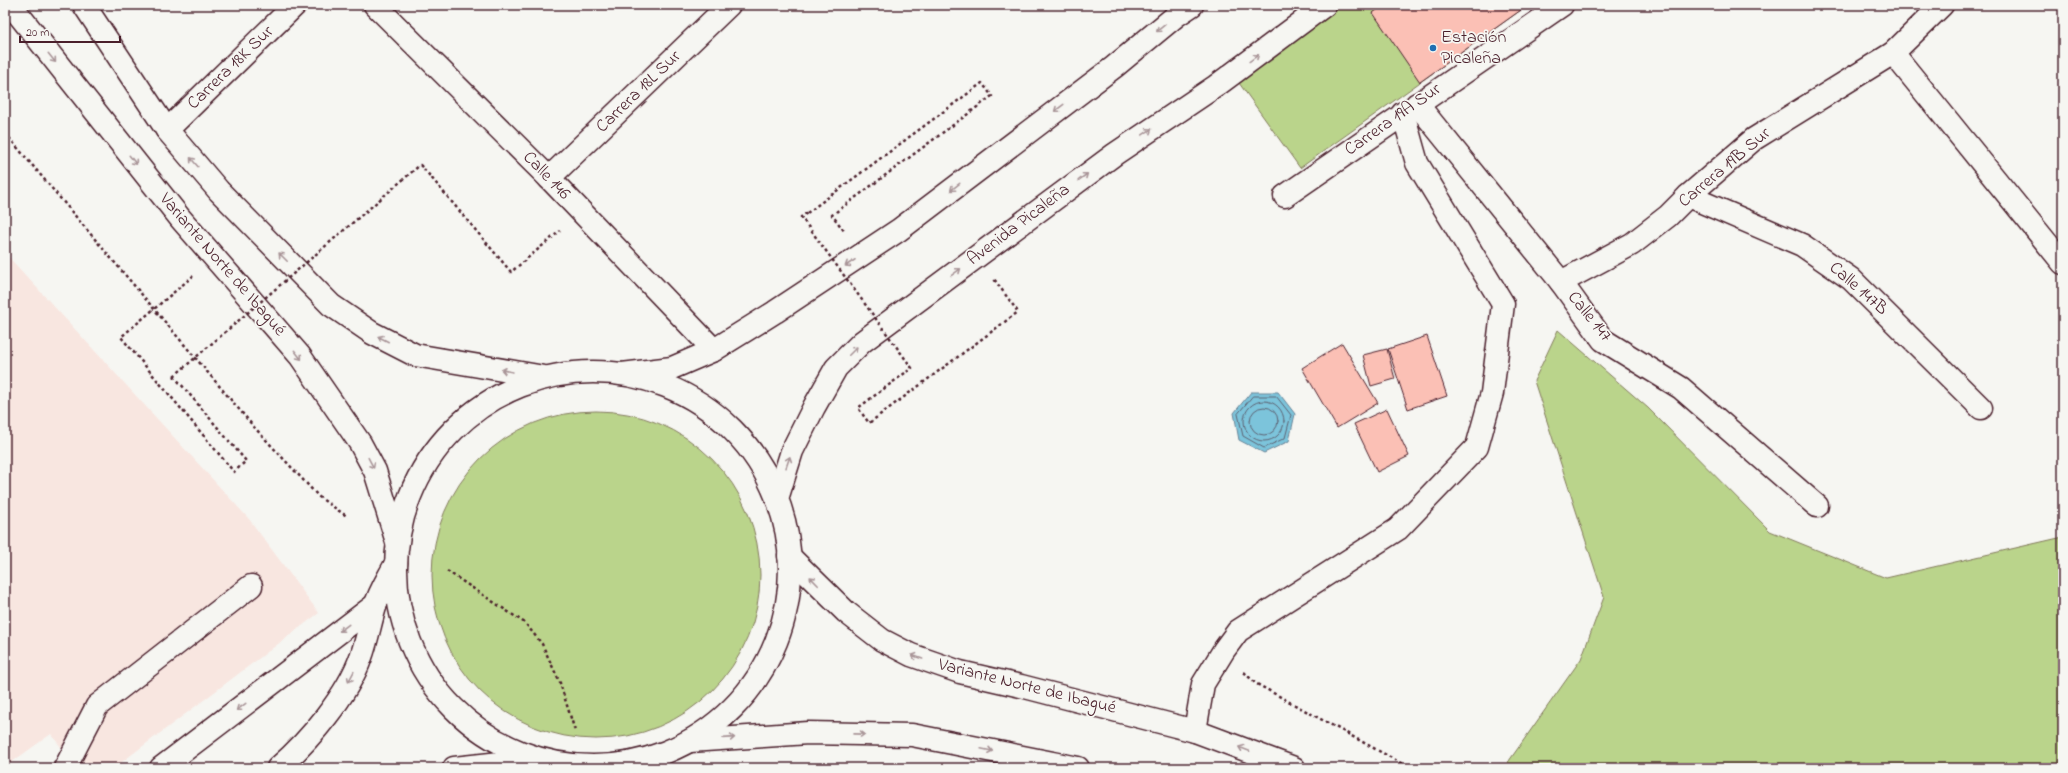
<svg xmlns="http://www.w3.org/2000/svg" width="2068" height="773" font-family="'Indie Flower',sans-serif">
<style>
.built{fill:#f8e6e0}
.green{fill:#bad48b;stroke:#827a5b}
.water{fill:#7bc4db;stroke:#678295}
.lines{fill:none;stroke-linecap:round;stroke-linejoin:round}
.shore{stroke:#5e6171;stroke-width:1}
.building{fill:#fbc0b5;stroke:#4a1f2b}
.minor-casing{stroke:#4a1f2b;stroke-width:25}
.major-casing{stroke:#4a1f2b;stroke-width:25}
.highway-casing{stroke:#4a1f2b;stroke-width:25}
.path{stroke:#4a1f2b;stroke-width:2.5;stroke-dasharray:3 3;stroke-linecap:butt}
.minor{stroke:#f6f6f2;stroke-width:22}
.major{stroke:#f6f6f2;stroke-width:22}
.highway{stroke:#f6f6f2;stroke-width:22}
.path-bridge{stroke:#4a1f2b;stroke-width:2.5;stroke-dasharray:3 3;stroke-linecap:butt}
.oneway{stroke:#a99598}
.poi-dot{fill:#1f6fb2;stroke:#f6f6f2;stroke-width:1.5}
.labels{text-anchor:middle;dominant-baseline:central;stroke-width:3.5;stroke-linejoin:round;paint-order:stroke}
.poi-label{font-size:18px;fill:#4a1f2b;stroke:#f6f6f2;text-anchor:start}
.street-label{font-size:18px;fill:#4a1f2b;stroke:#f6f6f2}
</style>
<rect width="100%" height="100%" fill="#f6f6f2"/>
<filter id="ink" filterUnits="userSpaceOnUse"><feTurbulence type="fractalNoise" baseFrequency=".025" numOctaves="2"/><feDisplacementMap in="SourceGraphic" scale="8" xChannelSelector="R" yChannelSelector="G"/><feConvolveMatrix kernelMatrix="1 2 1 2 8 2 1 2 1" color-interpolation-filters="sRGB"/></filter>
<g filter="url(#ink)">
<path class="built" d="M5,253l244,266 70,94 -205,155h-37l-26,-34 -46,33z"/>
<g class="green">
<path d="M1336,5h192l-228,163 -61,-85z"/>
<path d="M1558,330l90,78 122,123 116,47 177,-41v231h-559l77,-109 23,-62 -70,-216z"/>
<circle cx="596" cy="575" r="164"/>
</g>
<path class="water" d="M1251,392h27l17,22 -6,27 -25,12 -25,-13 -5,-27z"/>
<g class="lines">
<g class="shore">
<path d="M1253,396h23l15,19 -6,23 -21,10 -21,-12 -5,-22z"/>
<circle cx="1264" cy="421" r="20"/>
<circle cx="1264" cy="421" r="14"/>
</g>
</g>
<g class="building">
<path d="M1383,5h145l-108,77 -47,-69z"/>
<path d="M1427,336l20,60 -39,13 -20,-60z"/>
<path d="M1342,343l36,60 -41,25 -35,-60z"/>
<path d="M1387,349l8,30 -24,7 -8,-31z"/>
<path d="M1387,409l22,47 -32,16 -23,-48z"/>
</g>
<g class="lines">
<defs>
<g id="minor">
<path d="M375,5l174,173 165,172"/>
<path d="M1893,53l170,210"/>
<path d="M1417,104l144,178 42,58 78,48 136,118"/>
<path d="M167,130l128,-125"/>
<path d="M549,178l180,-173"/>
<path d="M1285,196l277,-191"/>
<path d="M1688,196l114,49 49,34 130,129"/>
<path d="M1561,282l71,-38 36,-28 20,-20 66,-57 139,-86 49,-48"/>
<path d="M1195,731l8,-47 21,-34 14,-19 160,-102 79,-82 15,-54 11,-89 -86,-141 -14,-50"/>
<path d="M65,768l32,-62 154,-120"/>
<path d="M161,768l214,-163"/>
</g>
<g id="major">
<path d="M622,374l50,-6 42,-18 61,-38 124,-82 215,-163 63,-52 15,-10"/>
<path d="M777,499l15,-48 22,-44 22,-39 26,-26 253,-188 101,-68 109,-81"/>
<path d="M278,768c32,-28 69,-72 83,-111 6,-16 9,-34 14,-50 4,-15 14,-30 21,-44"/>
<path d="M454,768l82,-9"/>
</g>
<g id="highway">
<path d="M11,5l169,213 120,138 60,87 15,28 22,71"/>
<path d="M84,5l83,125 52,61 112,114 41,28 43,22 129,22"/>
<circle cx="593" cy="569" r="197"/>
<path d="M789,556l57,56 36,28 29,15 49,17 61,14 174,45 99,37"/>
<path d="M690,741l118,-8 104,2 166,33"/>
</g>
</defs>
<use href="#minor" class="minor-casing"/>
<use href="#major" class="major-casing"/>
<use href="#highway" class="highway-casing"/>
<g class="path">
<path d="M5,133l249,294 65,70 29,20"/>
<path d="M424,169l87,103 49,-41"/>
<path d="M807,213l175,-130 10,13 -160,119 13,17"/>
<path d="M905,373l-47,35 11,15 149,-111 -24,-33"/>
<path d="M174,376l72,85 -12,11 -113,-135 72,-61"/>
<path d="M447,571l78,52 17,21 18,39 15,48"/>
<path d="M1244,672l11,11 155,85"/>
</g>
<use href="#minor" class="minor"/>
<use href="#major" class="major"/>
<use href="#highway" class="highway"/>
<g class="path-bridge">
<path d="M807,213l-6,4 111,151 -7,5"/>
<path d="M174,376l246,-211 4,4"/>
</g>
</g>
<defs><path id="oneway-shaft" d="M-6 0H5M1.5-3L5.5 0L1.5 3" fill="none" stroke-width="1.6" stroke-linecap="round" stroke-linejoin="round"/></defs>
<g class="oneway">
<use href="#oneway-shaft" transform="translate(1161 28) rotate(140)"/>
<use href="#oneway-shaft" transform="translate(52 58) rotate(51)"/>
<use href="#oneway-shaft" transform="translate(1254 58) rotate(-36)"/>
<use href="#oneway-shaft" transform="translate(1059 108) rotate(143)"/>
<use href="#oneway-shaft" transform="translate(1147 132) rotate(-34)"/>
<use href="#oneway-shaft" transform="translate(133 160) rotate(51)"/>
<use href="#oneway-shaft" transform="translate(194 162) rotate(-130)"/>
<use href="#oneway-shaft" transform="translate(1083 177) rotate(-37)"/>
<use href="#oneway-shaft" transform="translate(955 187) rotate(142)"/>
<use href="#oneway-shaft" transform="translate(283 257) rotate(-135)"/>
<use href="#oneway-shaft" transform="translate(850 263) rotate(147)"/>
<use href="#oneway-shaft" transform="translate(956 272) rotate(-36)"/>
<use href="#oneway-shaft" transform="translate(383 339) rotate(-153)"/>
<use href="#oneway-shaft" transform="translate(853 351) rotate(-45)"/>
<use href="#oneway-shaft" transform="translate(298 355) rotate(52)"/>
<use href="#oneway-shaft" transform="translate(507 371) rotate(-170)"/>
<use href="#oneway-shaft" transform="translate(788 462) rotate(-71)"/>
<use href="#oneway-shaft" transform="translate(371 463) rotate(62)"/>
<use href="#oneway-shaft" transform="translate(814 581) rotate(-134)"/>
<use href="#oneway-shaft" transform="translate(344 628) rotate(143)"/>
<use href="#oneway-shaft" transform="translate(917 657) rotate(-161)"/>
<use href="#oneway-shaft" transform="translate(351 677) rotate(118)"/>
<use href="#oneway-shaft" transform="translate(241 707) rotate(143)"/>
<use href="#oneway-shaft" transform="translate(859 734) rotate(1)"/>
<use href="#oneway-shaft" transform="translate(729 738) rotate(-4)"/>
<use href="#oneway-shaft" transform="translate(1244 749) rotate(-159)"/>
<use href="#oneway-shaft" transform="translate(987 750) rotate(12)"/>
</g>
</g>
<circle class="poi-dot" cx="1433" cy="48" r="4"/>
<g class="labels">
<g class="poi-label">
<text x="1441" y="38">Estación<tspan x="1441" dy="21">Picaleña</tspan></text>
</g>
<g class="street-label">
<text transform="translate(231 68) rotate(-44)">Carrera 18K Sur</text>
<text transform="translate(639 92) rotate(-44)">Carrera 18L Sur</text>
<text transform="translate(1393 120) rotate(-35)">Carrera 19A Sur</text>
<text transform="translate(1725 168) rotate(-40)">Carrera 19B Sur</text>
<text transform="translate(546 176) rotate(46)">Calle 146</text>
<text transform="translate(1019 225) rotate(-37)">Avenida Picaleña</text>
<text transform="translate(222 265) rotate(49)">Variante Norte de Ibagué</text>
<text transform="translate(1858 289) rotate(41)">Calle 147B</text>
<text transform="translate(1589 317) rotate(51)">Calle 147</text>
<text transform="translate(1027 687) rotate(14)">Variante Norte de Ibagué</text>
</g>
</g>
<rect width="2068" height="773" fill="none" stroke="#f6f6f2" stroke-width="20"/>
<rect x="10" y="10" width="2048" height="753" fill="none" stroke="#4a1f2b" stroke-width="1.5" filter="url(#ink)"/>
<path d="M20 36v6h100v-6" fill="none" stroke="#4a1f2b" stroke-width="2"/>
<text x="26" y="36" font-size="12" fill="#4a1f2b" stroke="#f6f6f2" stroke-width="3" paint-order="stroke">20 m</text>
</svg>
